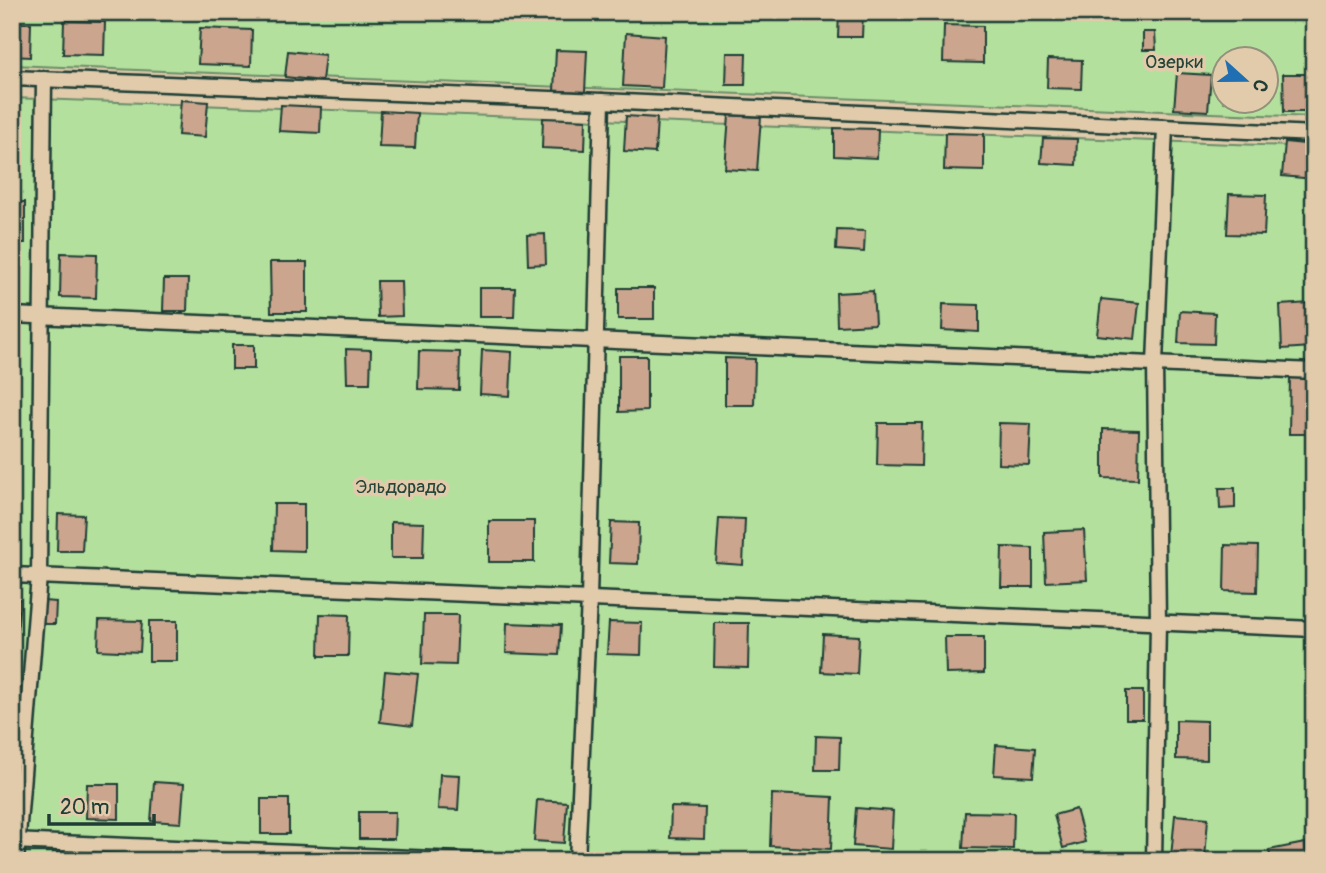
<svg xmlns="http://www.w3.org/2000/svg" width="1326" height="873" font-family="Pangolin,sans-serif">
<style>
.garden{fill:#b4e09e;stroke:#6a8e69;stroke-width:2;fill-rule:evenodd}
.building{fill:#cca58e;stroke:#1f3d34;stroke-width:2}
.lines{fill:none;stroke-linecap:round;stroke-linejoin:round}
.service-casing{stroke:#1f3d34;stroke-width:19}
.service{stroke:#e1cbab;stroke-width:14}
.labels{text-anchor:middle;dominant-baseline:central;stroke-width:7;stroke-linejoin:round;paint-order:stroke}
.park-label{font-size:19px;fill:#264539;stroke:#e1cbab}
</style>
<rect width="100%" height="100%" fill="#e1cbab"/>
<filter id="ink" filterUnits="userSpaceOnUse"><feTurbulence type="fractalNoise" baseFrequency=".0143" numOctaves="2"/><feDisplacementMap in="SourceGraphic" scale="14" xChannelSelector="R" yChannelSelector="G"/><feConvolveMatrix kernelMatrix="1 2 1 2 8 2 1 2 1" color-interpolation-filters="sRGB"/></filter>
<g filter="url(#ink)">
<g class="garden">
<path d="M12,12h1302v105l-1302,-52zM1224,60h42v42h-42z"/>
<path d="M12,98l1302,49v714h-1302z"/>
</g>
<g class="building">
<path d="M839,12h24l-1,25h-24z"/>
<path d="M64,21l41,1 -1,33 -41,-1z"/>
<path d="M12,23h19l-1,34 -18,-1z"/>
<path d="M944,25l39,1v37l-40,-1z"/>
<path d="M200,28l52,2 -1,36 -53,-2z"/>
<path d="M1143,32h12l1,18h-13z"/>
<path d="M626,33l39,3 -3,52 -39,-2z"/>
<path d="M556,50l31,1 -2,41 -31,-1z"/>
<path d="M288,51l37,4 -3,26 -37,-4z"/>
<path d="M727,53h19l-1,32h-19z"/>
<path d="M1048,59l34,1 -1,29 -34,-1z"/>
<path d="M1177,73l34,2 -3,36 -34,-2z"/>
<path d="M1283,74h30v38h-29z"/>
<path d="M181,100l27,2 -3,35 -27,-2z"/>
<path d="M281,105l40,2 -1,26 -41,-2z"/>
<path d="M381,111l36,2 -2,35 -36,-1z"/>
<path d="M729,115l32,2 -4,54 -32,-2z"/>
<path d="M626,116l31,2 -2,35 -31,-2z"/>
<path d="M543,118l43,2 -1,30 -43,-2z"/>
<path d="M834,128l44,1 -1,29 -43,-2z"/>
<path d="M945,133l39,1v37l-40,-1z"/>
<path d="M1043,138l34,1 -1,26 -35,-2z"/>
<path d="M1285,142l29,3v34l-32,-3z"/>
<path d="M1229,194l37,1 -2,40 -37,-1z"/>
<rect x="12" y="202" width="13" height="41"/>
<path d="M837,230l28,1 -1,21 -28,-2z"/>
<path d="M545,234l1,30 -18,1 -1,-30z"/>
<path d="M61,253l36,1 -1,44 -36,-1z"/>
<path d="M270,262h37v50h-36z"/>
<path d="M164,279h24l-1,32h-24z"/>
<path d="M377,281h24l1,35 -24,1z"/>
<path d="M479,288h36l-1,29h-35z"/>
<rect x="618" y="288" width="36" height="31"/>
<path d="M873,291l2,33 -38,2 -1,-33z"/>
<path d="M1101,299l38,4 -4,36 -38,-4z"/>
<path d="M1310,303l2,44 -30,2 -2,-44z"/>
<path d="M943,304l36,1v27l-37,-2z"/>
<path d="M1180,311l35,2 -1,31 -36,-1z"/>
<rect x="232" y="345" width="22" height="24"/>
<path d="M346,349l25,1 -1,33h-23z"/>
<path d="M482,350l30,2 -2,44 -30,-2z"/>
<path d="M419,351l41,1 -1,38 -41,-1z"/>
<path d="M619,356h28v55l-28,1z"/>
<path d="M725,358l30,1 -1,46h-29z"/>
<path d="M1290,376l24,1v57h-25z"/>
<path d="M878,423h44l-1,43 -44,-1z"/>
<path d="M999,423l32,1 -2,41 -31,-1z"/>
<path d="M1103,429l36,1 -1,49 -35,-1z"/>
<path d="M1219,488h16v20l-15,1z"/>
<path d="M274,504h30v47l-31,-1z"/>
<path d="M12,514h4l-4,35z"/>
<path d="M58,514l26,1 -2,36h-25z"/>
<path d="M719,518l26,1 -2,46 -27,-2z"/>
<rect x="489" y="521" width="45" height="41"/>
<path d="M391,522l33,1 -1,35h-32z"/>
<path d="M611,522l28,1 -1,41 -29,-1z"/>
<path d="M1084,530l3,50 -41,2 -2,-50z"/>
<path d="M1225,545l33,1 -1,46 -33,-1z"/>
<path d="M1002,547l31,1v39h-32z"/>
<path d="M12,599h8l-4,49 -4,-1z"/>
<path d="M43,601l13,1 -1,22h-12z"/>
<path d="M320,614l29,1 -1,41h-29z"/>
<path d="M424,615h34l-2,50 -34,-1z"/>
<path d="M99,620l43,1 -2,31 -42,-2z"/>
<rect x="149" y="621" width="28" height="40"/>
<path d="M609,622l33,1 -1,32 -34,-1z"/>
<path d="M507,623l54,2 -2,30 -53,-2z"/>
<path d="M715,623h34l-1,45 -34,-1z"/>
<path d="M823,634l36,2 -2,38 -36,-2z"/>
<path d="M945,637h39v36l-38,1z"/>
<path d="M385,671l33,3 -6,52 -32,-4z"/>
<rect x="1126" y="691" width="17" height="28"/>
<path d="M1176,720l31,1v39l-31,-1z"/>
<path d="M816,736l24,1 -1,33h-24z"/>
<path d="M996,745l39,3 -2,29 -39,-2z"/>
<path d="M440,774l20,1 -2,35 -20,-1z"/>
<path d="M154,782l30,2 -3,39 -30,-2z"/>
<path d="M87,784h32v35l-33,-1z"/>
<path d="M772,794l61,3 -2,52 -61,-3z"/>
<rect x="261" y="799" width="28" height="35"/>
<path d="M537,800l30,2 -3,41 -30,-2z"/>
<path d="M671,807l34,1 -1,31 -34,-1z"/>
<path d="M856,808l37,3 -2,38 -38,-3z"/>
<path d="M1076,809l9,33 -22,6 -9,-33z"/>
<path d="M359,812h36l-1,27h-35z"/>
<path d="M965,812l49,1 -1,36 -50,-1z"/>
<path d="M1175,815l33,3 -3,41 -34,-2z"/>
<path d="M1305,843l3,18h-37l-2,-11z"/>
</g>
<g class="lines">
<defs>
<g id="service">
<path d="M12,78l590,23 712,33"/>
<path d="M12,315l1302,56"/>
<path d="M12,575l1302,54"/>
<path d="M12,841l471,20"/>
<path d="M16,861l23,-285 5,-497"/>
<path d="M577,861l12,-262 13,-498"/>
<path d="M1154,861l4,-239 -3,-259 10,-236"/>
</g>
</defs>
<use href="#service" class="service-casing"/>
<use href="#service" class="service"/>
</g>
</g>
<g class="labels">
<g class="park-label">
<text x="1174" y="62">Озерки</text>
<text x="401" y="487">Эльдорадо</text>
</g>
</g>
<rect width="1326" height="873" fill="none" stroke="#e1cbab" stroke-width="42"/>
<rect x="21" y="21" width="1284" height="831" fill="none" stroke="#1f3d34" stroke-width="2.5" filter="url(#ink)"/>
<g transform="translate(1245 80) rotate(111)"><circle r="33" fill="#e1cbab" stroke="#93927b" stroke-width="2"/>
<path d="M0-5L12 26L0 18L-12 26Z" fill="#1f6fb2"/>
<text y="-10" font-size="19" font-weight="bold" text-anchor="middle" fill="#1f3d34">С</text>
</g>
<path d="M49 814v10h105v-10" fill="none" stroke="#1f3d34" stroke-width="3.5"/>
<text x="60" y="814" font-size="21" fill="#1f3d34" stroke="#e1cbab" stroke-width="5" paint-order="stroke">20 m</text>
</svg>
